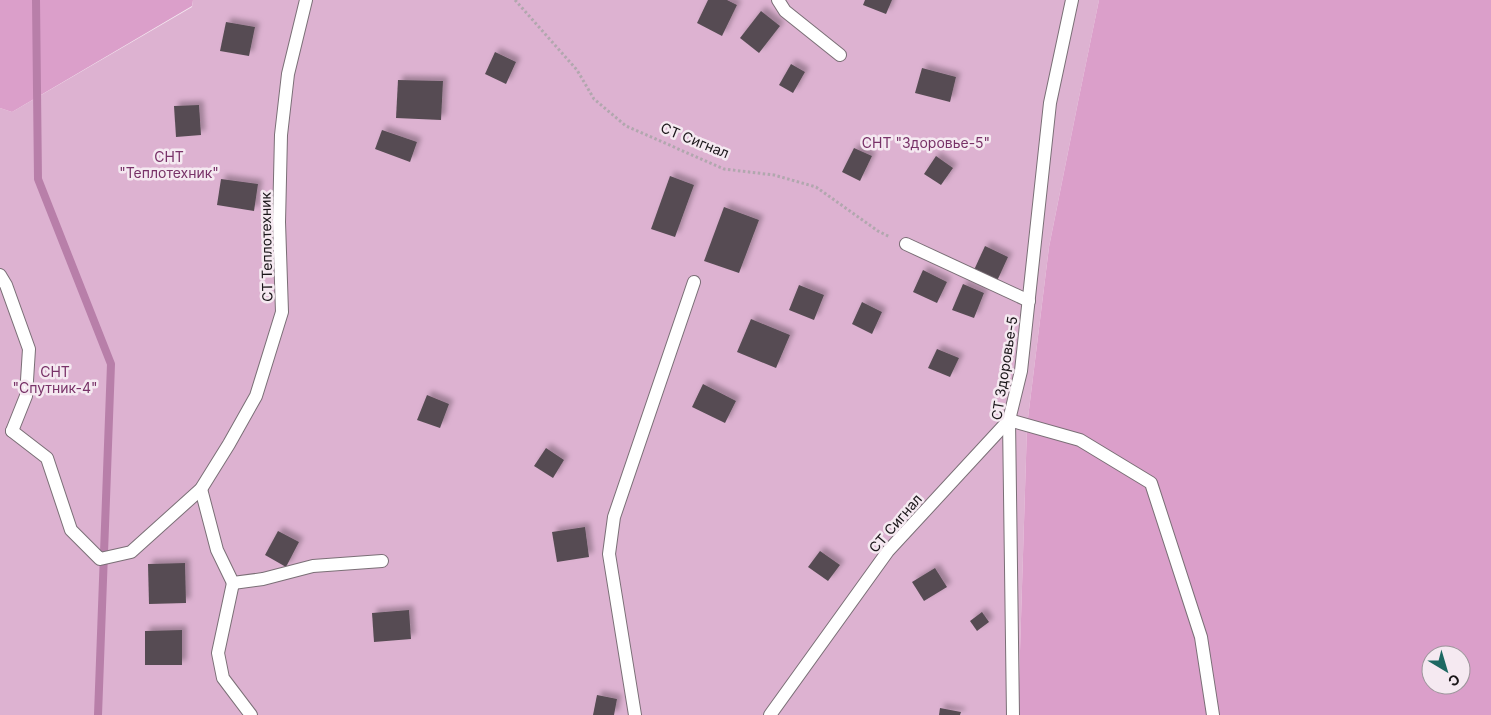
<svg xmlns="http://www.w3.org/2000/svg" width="1491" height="715" font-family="Inter,sans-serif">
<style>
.green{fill:#ddb2d1}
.forest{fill:#db9fca;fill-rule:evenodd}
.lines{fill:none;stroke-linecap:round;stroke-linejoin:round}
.stream{stroke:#b87fa9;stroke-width:8}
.building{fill:#564c53;filter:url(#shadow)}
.lane-casing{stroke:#7a6f76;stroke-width:14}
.path{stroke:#b1a7ae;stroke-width:3;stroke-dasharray:2.5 2.5;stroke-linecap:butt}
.lane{stroke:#fff;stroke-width:12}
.labels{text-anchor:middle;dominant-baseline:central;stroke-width:5;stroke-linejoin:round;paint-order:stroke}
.street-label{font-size:14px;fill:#1a1619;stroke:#f5e9f1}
.park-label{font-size:14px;fill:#783268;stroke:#f5e9f1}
</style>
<defs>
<filter id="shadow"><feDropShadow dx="4.5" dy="-4.5" stdDeviation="2.5" flood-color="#0004"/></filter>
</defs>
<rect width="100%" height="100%" fill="#f5e9f1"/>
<path class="green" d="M193,0h906l-21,102 -29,145 -22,179 -9,289h-1018v-607l12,4 180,-105z"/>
<g class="forest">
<path d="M0,0h193l-1,6 -180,106 -12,-4z"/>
<path d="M1099,0h392v715h-473l9,-289 22,-179 29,-145zM1431,655h30v30h-30z"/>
</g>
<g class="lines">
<path class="stream" d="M36,0l2,179 73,185 -13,351"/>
</g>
<g class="building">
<path d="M708,0h19l10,5 -15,31 -25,-13z"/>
<path d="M865,0h27l-6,14 -23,-9z"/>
<path d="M761,11l19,15 -21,27 -19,-15z"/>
<path d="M226,22l29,5 -6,29 -29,-5z"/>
<path d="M495,52l21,10 -10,22 -21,-10z"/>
<path d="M791,64l14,8 -12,21 -14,-8z"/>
<path d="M922,68l34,9 -6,25 -35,-9z"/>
<path d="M398,80l45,1 -2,39 -45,-2z"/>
<path d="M199,105l2,30 -25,2 -2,-31z"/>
<path d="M382,130l35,12 -7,20 -35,-13z"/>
<path d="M854,148l18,8 -12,25 -18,-9z"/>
<path d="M936,156l17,12 -12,17 -17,-11z"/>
<path d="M670,176l24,9 -19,52 -24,-8z"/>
<path d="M221,179l37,5 -4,27 -37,-6z"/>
<path d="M724,207l35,13 -20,53 -35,-12z"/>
<path d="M985,246l23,11 -11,24 -23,-11z"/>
<path d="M923,270l24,12 -10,21 -24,-11z"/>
<path d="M963,284l21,9 -10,25 -22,-8z"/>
<path d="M799,285l25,10 -10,25 -25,-10z"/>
<path d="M862,302l20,10 -10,22 -20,-10z"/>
<path d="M751,319l39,16 -14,33 -39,-16z"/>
<path d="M937,349l22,9 -9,19 -22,-9z"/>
<path d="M703,384l33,17 -11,22 -33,-16z"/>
<path d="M427,395l22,9 -9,24 -23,-8z"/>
<path d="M546,448l18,12 -11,18 -19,-12z"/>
<path d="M585,527l4,30 -32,5 -5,-30z"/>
<path d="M278,531l21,11 -13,25 -21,-12z"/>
<path d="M820,551l20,14 -12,16 -20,-14z"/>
<path d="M185,563l1,40 -37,1 -1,-40z"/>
<path d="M935,568l12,19 -23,14 -12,-19z"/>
<path d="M409,610l2,29 -37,3 -2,-29z"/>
<path d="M982,612l7,10 -12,9 -7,-10z"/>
<path d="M182,630v35h-37v-34z"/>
<path d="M597,695l20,4 -3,16h-21z"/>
<path d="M940,708l21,4 -1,3h-21z"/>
</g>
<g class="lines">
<defs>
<g id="lane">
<path d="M778,0l7,11 55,44"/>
<path d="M906,244l123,57"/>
<path d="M0,275l6,10 23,64 -3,47 -14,35"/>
<path d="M12,431l35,27 24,72 29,29 31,-7 70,-63 28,-45 27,-48 26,-84 -3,-90 2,-87 7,-61 18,-74"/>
<path d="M201,489l16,61 16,33 30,-4 50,-13 69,-5"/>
<path d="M233,583l-15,70 5,25 28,37"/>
<path d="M635,715l-26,-161 5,-37 80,-235"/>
<path d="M770,715l118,-164 121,-131 71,20 71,43 50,154 12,78"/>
<path d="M1013,715l-4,-295 12,-49 29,-268 22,-103"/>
</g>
</defs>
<use href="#lane" class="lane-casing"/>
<path class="path" d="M515,0l62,70 17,29 32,27 98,43 50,6 42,12 62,44 12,6"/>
<use href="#lane" class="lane"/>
</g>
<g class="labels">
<g class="street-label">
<text transform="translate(695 140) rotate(22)">СТ Сигнал</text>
<text transform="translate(266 247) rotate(-91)">СТ Теплотехник</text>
<text transform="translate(1004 368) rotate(-81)">СТ Здоровье-5</text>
<text transform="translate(895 523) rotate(-49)">СТ Сигнал</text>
</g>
<g class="park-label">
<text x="926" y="142">СНТ "Здоровье-5"</text>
<text x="169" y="156">СНТ<tspan x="169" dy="16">"Теплотехник"</tspan></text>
<text x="55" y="371">СНТ<tspan x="55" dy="16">"Спутник-4"</tspan></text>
</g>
</g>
<g transform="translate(1446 670) rotate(142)"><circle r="24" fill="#f5e9f1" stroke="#9d959b"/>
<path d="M0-4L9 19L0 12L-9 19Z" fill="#1d6862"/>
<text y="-8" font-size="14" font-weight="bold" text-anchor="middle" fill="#1a1619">С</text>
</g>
</svg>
